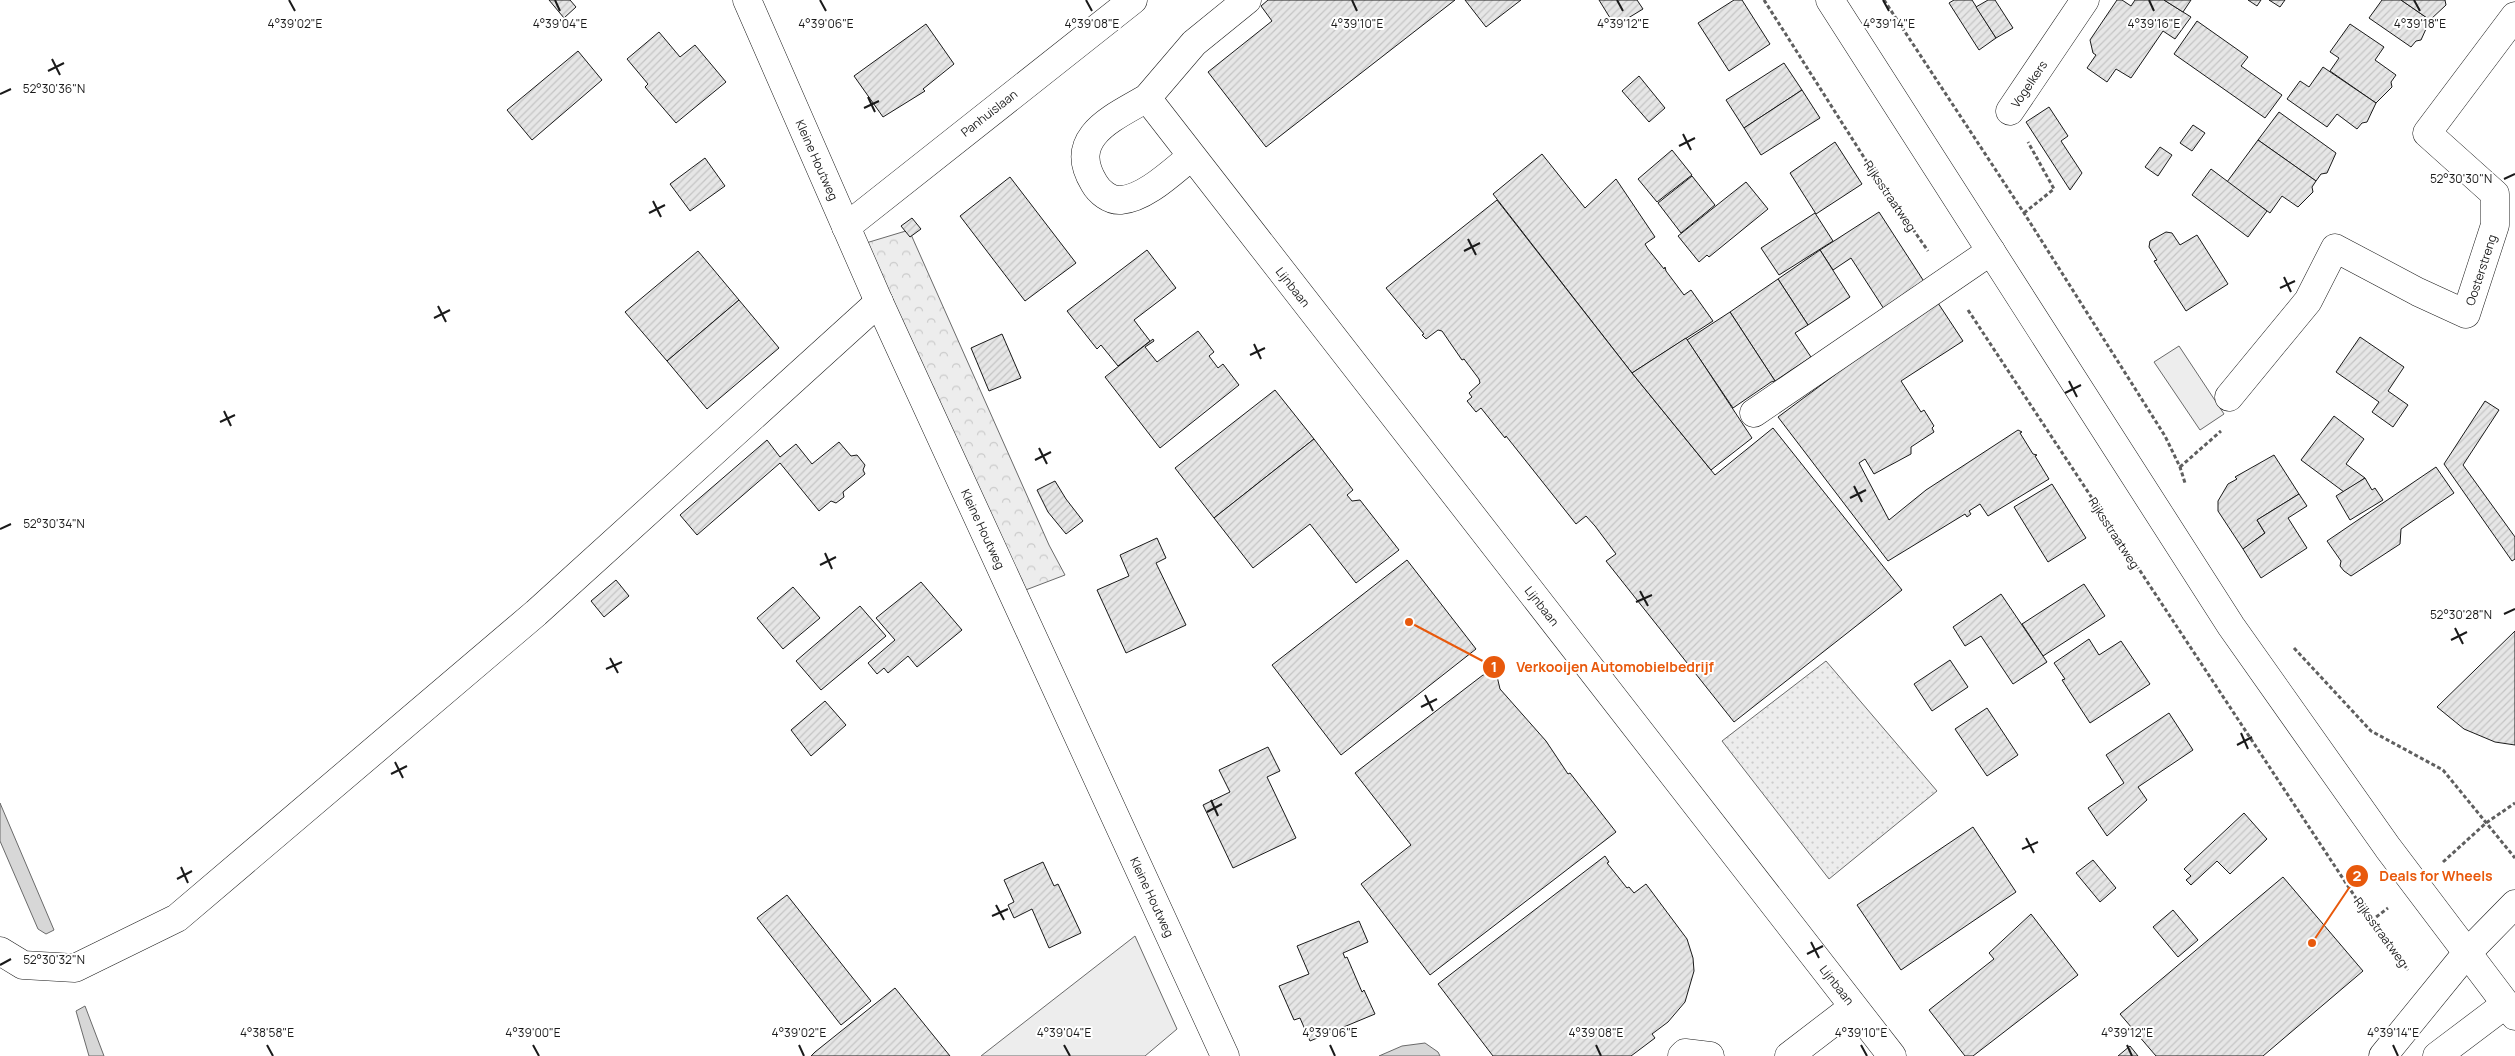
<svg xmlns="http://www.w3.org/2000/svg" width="2515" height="1056" font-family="Manrope,sans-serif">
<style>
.grass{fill:url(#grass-dots);stroke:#6a6a6a}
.forest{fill:url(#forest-crowns);stroke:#6a6a6a}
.built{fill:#ededed;stroke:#6a6a6a}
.water{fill:#d7d7d7;stroke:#6a6a6a}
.building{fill:url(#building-hatch);stroke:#1a1a1a}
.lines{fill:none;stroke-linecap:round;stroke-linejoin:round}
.minor-casing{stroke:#1a1a1a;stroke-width:29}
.major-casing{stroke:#1a1a1a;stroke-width:29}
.path{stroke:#5f5f5f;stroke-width:3;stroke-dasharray:4 2.5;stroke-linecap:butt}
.minor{stroke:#fff;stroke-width:28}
.major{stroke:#fff;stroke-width:28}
.ticks{fill:none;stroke:#1a1a1a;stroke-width:2}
.labels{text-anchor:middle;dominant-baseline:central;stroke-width:4;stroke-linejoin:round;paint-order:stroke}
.street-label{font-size:12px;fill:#1a1a1a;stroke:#fff}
.ticks-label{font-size:12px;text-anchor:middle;fill:#1a1a1a;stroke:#fff;stroke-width:4;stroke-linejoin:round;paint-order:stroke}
.leader{fill:none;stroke:#e8590c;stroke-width:2}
.callout-dot{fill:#e8590c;stroke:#fff;stroke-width:2}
.mark-label{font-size:15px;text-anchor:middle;font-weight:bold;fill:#fff}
.callout-label{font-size:14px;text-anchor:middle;font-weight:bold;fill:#e8590c;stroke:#fff;stroke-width:4;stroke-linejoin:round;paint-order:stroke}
</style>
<defs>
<pattern id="grass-dots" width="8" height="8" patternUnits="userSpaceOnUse" patternTransform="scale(1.25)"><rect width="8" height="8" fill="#ededed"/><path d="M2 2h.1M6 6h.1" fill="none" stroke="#cbcbcb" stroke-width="1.8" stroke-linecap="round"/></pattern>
<pattern id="forest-crowns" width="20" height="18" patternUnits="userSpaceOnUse" patternTransform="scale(1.25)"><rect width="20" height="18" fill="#ededed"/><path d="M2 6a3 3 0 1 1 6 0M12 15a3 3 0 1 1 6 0" fill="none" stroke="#cbcbcb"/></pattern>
<pattern id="building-hatch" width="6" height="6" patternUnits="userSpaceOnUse" patternTransform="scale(1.25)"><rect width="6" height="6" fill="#e6e6e6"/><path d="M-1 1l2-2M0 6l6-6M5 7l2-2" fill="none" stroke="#c5c5c5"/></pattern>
</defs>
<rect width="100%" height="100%" fill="#fff"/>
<path class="grass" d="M1826,661l111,130 -108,88 -107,-138z"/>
<path class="forest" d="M909,230l140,315 16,30 -42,16 -157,-348z"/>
<g class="built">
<path d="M2179,346l45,68 -24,16 -46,-68z"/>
<path d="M1135,936l42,93 -32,27h-164z"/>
</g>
<g class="water">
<path d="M0,803l54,127 -8,4 -8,-5 -38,-88z"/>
<path d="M85,1006l19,50h-15l-13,-45z"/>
<path d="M1425,1043l13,9 2,4h-61l23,-10z"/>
</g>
<g class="building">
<path d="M549,0h21l6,7 -12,11z"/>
<path d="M1268,0h187l-189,147 -58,-75 64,-51 -11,-15z"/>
<path d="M1465,0h56l-35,27z"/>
<path d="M1599,0h38l6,9 -28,17z"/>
<path d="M1734,0h8l28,44 -41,27 -31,-48z"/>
<path d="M1954,0h18l24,38 -17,12 -30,-47z"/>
<path d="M1988,0h7l18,28 -17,10 -20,-31z"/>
<path d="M2117,0h5l9,6 4,-6h29l27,17 -16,22 -12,-8 -32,47 -15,-9 -9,13 -20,-14 9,-13 -3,-2 -3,-13z"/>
<path d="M2164,0h27l-8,12z"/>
<path d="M2248,0h13l-4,6z"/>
<path d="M2269,0h16l-5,7z"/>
<path d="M2382,0h19l29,20 -9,20 -5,1 -5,6 -42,-29z"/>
<path d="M2401,0h44l1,5 -16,15z"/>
<path d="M2197,21l51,36 -7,9 41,29 -17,23 -91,-64z"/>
<path d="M926,24l28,40 -31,25 2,2 -42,26 -29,-41z"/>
<path d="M2350,24l34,23 -9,13 21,15 -5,7 1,5 -16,16 -46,-32 9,-13 -9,-6z"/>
<path d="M659,32l21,25 15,-12 31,37 -50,41 -31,-36 3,-3 -21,-25z"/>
<path d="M578,51l24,29 -70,60 -25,-30z"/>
<path d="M1784,63l18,27 -58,38 -18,-28z"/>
<path d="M2323,67l53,36 -9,19 -5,1 -5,6 -20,-15 -10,13 -40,-28 13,-18 9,6z"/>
<path d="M1639,76l26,32 -16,14 -27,-31z"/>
<path d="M1802,90l18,28 -59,37 -17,-27z"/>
<path d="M2049,107l19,29 -7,5 21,32 -12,17 -44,-68z"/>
<path d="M2279,112l57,41 -9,20 -6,1 -5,7 -58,-41z"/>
<path d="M2193,125l12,8 -13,18 -12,-8z"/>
<path d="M2258,140l58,41 -4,6 1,5 -15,15 -16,-11 -12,17 -43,-31z"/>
<path d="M1835,142l27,42 -46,30 -26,-41z"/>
<path d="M2160,147l12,8 -14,21 -13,-9z"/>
<path d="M1672,150l20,25 -35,27 -19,-23z"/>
<path d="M1542,154l43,54 31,-29 39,58 -10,7 3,5 16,20 1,-2 1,4 18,24 7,-5 22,31 -81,52 -139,-179z"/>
<path d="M705,158l20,28 -35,25 -20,-27z"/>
<path d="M2211,169l56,42 -19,26 -56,-42z"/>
<path d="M1692,176l23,29 -34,28 -23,-30z"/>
<path d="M1010,177l66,86 -51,38 -65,-85z"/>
<path d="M1746,182l22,27 -59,48 -2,-2 -8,7 -21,-26z"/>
<path d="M1497,200l135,173 83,102 58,-47 129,162 -168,132 -128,-161 10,-7 -21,-28 -9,-10 -10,8 -70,-88 -1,2 -24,-30 -5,4 -9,-11 5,-4 -3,-4 11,-10 -1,-4 -15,-20 -2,1 -20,-29 -4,-1 -12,9 -4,-4 2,-1 -38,-46z"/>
<path d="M1879,212l46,71 -41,26 -33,-51 -18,12 -13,-20z"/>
<path d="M1815,213l18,28 -54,34 -18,-27z"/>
<path d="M912,218l9,11 -11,8 -9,-11z"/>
<path d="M2166,232l6,1 8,12 17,-10 31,49 -42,27 -32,-50 3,-1 -8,-13 1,-6z"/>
<path d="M1147,250l29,38 -42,32 16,21 -32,25 -17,-21 -4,4 -30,-38z"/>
<path d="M1820,250l30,47 -42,28 -30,-46z"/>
<path d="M698,251l41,49 -72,61 -42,-49z"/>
<path d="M1778,279l30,46 -13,8 16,24 -36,24 -45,-69z"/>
<path d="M739,300l40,48 -72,61 -40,-48z"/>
<path d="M1936,300l27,41 -62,40 20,31 3,-2 10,16 -2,2 2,4 -23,15v7l-37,20 -9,-15 -6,4 30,57 37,-30 92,-60 4,2 -2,1 13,21 4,1 -2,1 14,23 -61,37 -8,-12 -11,7 2,3 -4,3 -2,-3 -77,47 -110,-144 58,-43 -4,-4z"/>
<path d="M1730,312l45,69 -4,1 -38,26 -46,-68z"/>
<path d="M1198,331l16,21 -5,4 9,12 5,-4 16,21 -79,63 -55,-71 48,-38 1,2 -9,6 12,15z"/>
<path d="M1002,334l19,44 -32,13 -18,-43z"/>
<path d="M2360,337l44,30 -16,24 20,14 -15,22 -21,-15 7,-10 -43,-30z"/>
<path d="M1686,338l66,100 -41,32 -79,-97z"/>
<path d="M1275,390l39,49 -100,79 -39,-50z"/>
<path d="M2485,401l14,9 -36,55 52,72v22l-3,2 -68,-97z"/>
<path d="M2334,416l30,23 -18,25 19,14 -21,14 -43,-32z"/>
<path d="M1314,439l39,51 -6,5 5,6 8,-1 39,50 -43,33 -46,-59 -57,44 -39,-50z"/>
<path d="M767,440l13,17 16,-13 16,20 27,-22 12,14 6,-1 8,10 -2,5 2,4 -22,18 1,5 -8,6 -5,-2 -12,10 -39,-48 -83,72 -17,-20z"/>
<path d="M2274,455l25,39 -42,26 8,13 -22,16 -25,-38v-10l10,-17 9,-5 -2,-2z"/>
<path d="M2436,467l18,26 -53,36 -1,15 -49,32 -7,-5 -4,-5 1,-5 -14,-20z"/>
<path d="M2365,478l7,12 3,-2 8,12 -33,20 -14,-24z"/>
<path d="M1055,481l11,18 17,22 -17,13 -18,-22 -11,-22z"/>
<path d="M2052,484l34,54 -38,24 -34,-55z"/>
<path d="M2299,494l8,12 -19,12 19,30 -46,30 -18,-29 22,-16 -8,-13z"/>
<path d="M1157,538l9,20 -10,5 30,62 -60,28 -29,-63 32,-14 -9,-21z"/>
<path d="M1407,560l69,89 -135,106 -69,-90z"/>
<path d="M616,580l13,16 -25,21 -13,-16z"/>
<path d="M921,582l41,48 -45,37 -9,-11 -20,17 -4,-5 -7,6 -9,-11 27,-23 -19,-22z"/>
<path d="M2084,584l21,32 -62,40 -21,-32z"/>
<path d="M793,587l27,31 -37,31 -26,-31z"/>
<path d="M2001,594l46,68 -34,22 -32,-48 -16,10 -12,-19z"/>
<path d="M860,606l26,30 -65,54 -25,-29z"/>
<path d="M2515,631v114l-20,-3 -31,-13 -27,-22z"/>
<path d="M2089,639l10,16 22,-14 29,43 -60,39 -28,-43 3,-1 -11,-16z"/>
<path d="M1950,660l18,27 -36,24 -18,-27z"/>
<path d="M1496,672l4,17 46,52 22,33 2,-1 46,59 -186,143 -69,-91 50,-39 -56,-72 128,-98z"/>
<path d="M825,701l21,24 -35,31 -20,-26z"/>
<path d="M1987,708l31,47 -31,21 -32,-47z"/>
<path d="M2169,713l24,37 -55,37 9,13 -40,36 -19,-28 36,-25 -18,-28z"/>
<path d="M1268,747l12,24 -13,6 29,61 -63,30 -30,-63 27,-13 -11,-22z"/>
<path d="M2244,813l23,26 -37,35 -13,-13 -26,24 -5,-5 5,-4 -7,-7z"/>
<path d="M1973,827l43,65 -115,78 -44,-65z"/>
<path d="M1605,856l4,6 -2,1 20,25 2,-1 5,6 12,-9 41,55 6,19 1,13 -9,31 -17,20 -16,12 3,4 -24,18h-138l-55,-72z"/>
<path d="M2093,860l23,28 -16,14 -24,-29z"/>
<path d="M1043,862l11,24 4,-2 23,49 -32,15 -17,-39 -18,9 -6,-13 6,-3 -10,-22z"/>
<path d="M2283,877l80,94 -100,85h-107l-36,-42z"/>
<path d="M787,895l84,106 -30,24 -84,-107z"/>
<path d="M2173,910l25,30 -20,17 -25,-30z"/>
<path d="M2031,914l47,61 -105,81h-8l-36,-46 65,-51 -5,-6z"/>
<path d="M1359,921l9,21 -25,11 2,5 2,-1 15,35 2,-2 11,24 -65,27 -10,-23 -6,2 -15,-34 30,-12 -12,-28z"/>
<path d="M895,988l55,68h-139l4,-4z"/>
<path d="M2130,1046l8,10h-20z"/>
</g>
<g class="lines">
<defs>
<g id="minor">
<path d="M747,0l132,302 346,754"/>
<path d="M1147,98l47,-55 53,-43"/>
<path d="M2010,111l75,-111"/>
<path d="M1192,156c-19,15 -46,42 -71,44 -11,1 -22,-8 -27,-17 -28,-46 19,-65 53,-85l745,958"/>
<path d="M846,227l287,-227"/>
<path d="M2229,397l79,-96 27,-53 83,44 48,22 29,-89v-31l-68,-61 88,-117"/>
<path d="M1754,413l237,-162"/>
<path d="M0,951l23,14 52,3 102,-50 359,-305 343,-311"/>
<path d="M1682,1056l3,-3 25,3"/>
<path d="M1789,1056l64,-49"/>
<path d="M2383,1056l83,-102"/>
<path d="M2437,1056l69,-52"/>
</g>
<g id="major">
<path d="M1830,0l401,626 157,222 127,168"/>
<path d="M2466,954l49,-50"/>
</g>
</defs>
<use href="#minor" class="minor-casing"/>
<use href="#major" class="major-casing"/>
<g class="path">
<path d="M1764,0l108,170 56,81"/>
<path d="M1884,0l140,213 141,223 15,31 5,16"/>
<path d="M2024,213l30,-24 -26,-47"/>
<path d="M1968,310l403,611 37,49"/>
<path d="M2180,467l41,-36"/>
<path d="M2294,648l77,83 72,39 72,88"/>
<path d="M2443,862l43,-39 29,-20"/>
<path d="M2371,921l17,-13"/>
</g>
<use href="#minor" class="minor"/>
<use href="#major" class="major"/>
</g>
<path class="ticks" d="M289,0l6,11M555,0l5,11M820,0l6,11M1086,0l6,11M1352,0l5,11M1617,0l6,11M1883,0l6,11M2149,0l5,11M2414,0l6,11M52,59l8,16M48,71l16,-8M0,94l11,-5M868,97l7,15M864,108l15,-7M1683,134l8,16M1679,146l16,-8M2504,179l11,-5M653,201l8,16M649,213l16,-8M1468,239l8,16M1464,251l16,-8M2284,277l7,15M2280,288l15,-7M438,306l8,16M434,318l16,-8M1254,344l7,15M1250,355l15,-7M2069,381l8,16M2065,393l16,-8M224,411l7,15M220,422l15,-7M1039,448l8,16M1035,460l16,-8M1854,486l8,16M1850,498l16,-8M0,529l11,-5M825,553l7,16M820,565l16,-8M1640,591l8,15M1636,602l16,-7M2504,614l11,-5M2455,628l8,16M2451,640l16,-8M610,658l8,15M606,669l16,-7M1425,695l8,16M1421,707l16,-8M2241,733l7,16M2237,745l15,-8M395,762l8,16M391,774l16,-8M1211,800l7,16M1207,812l15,-8M2026,838l8,15M2022,849l16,-7M181,867l7,16M177,879l15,-8M996,905l8,15M992,916l16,-7M1811,942l8,16M1807,954l16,-8M0,965l11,-6M267,1045l6,11M533,1045l6,11M799,1045l5,11M1064,1045l6,11M1330,1045l5,11M1596,1045l5,11M1861,1045l6,11M2127,1045l5,11M2393,1045l5,11"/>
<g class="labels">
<g class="street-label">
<text transform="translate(2029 84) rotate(-56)">Vogelkers</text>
<text transform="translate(989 113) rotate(-38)">Panhuislaan</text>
<text transform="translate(817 160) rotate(66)">Kleine Houtweg</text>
<text transform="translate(1890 196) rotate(56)">Rijksstraatweg</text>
<text transform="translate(2481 270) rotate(-72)">Oosterstreng</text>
<text transform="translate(1293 287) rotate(52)">Lijnbaan</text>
<text transform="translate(983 529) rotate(65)">Kleine Houtweg</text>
<text transform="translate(2114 533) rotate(57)">Rijksstraatweg</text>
<text transform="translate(1542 606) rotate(52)">Lijnbaan</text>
<text transform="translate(1152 897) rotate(65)">Kleine Houtweg</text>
<text transform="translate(2381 932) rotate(54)">Rijksstraatweg</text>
<text transform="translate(1837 985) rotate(52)">Lijnbaan</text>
</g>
</g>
<g class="ticks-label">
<text x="295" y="28">4°39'02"E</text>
<text x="560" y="28">4°39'04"E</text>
<text x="826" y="28">4°39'06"E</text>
<text x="1092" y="28">4°39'08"E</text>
<text x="1357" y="28">4°39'10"E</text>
<text x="1623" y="28">4°39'12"E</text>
<text x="1889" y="28">4°39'14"E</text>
<text x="2154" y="28">4°39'16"E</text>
<text x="2420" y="28">4°39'18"E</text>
<text x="54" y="93">52°30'36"N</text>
<text x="2461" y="183">52°30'30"N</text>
<text x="54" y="528">52°30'34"N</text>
<text x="2461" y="619">52°30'28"N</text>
<text x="54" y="964">52°30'32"N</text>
<text x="267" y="1037">4°38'58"E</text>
<text x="533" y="1037">4°39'00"E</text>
<text x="799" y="1037">4°39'02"E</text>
<text x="1064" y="1037">4°39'04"E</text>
<text x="1330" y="1037">4°39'06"E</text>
<text x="1596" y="1037">4°39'08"E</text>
<text x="1861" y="1037">4°39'10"E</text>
<text x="2127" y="1037">4°39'12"E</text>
<text x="2393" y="1037">4°39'14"E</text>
</g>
<path class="leader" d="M1409 622L1494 667M2312 943L2357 876"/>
<g class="callout-dot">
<circle cx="1409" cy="622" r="5"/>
<circle cx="2312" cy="943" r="5"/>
<circle cx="1494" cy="667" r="12"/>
<circle cx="2357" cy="876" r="12"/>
</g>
<g class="mark-label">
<text x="1494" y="672">1</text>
<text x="2357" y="881">2</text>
</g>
<g class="callout-label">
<text x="1615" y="672">Verkooijen Automobielbedrijf</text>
<text x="2436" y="881">Deals for Wheels</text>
</g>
</svg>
